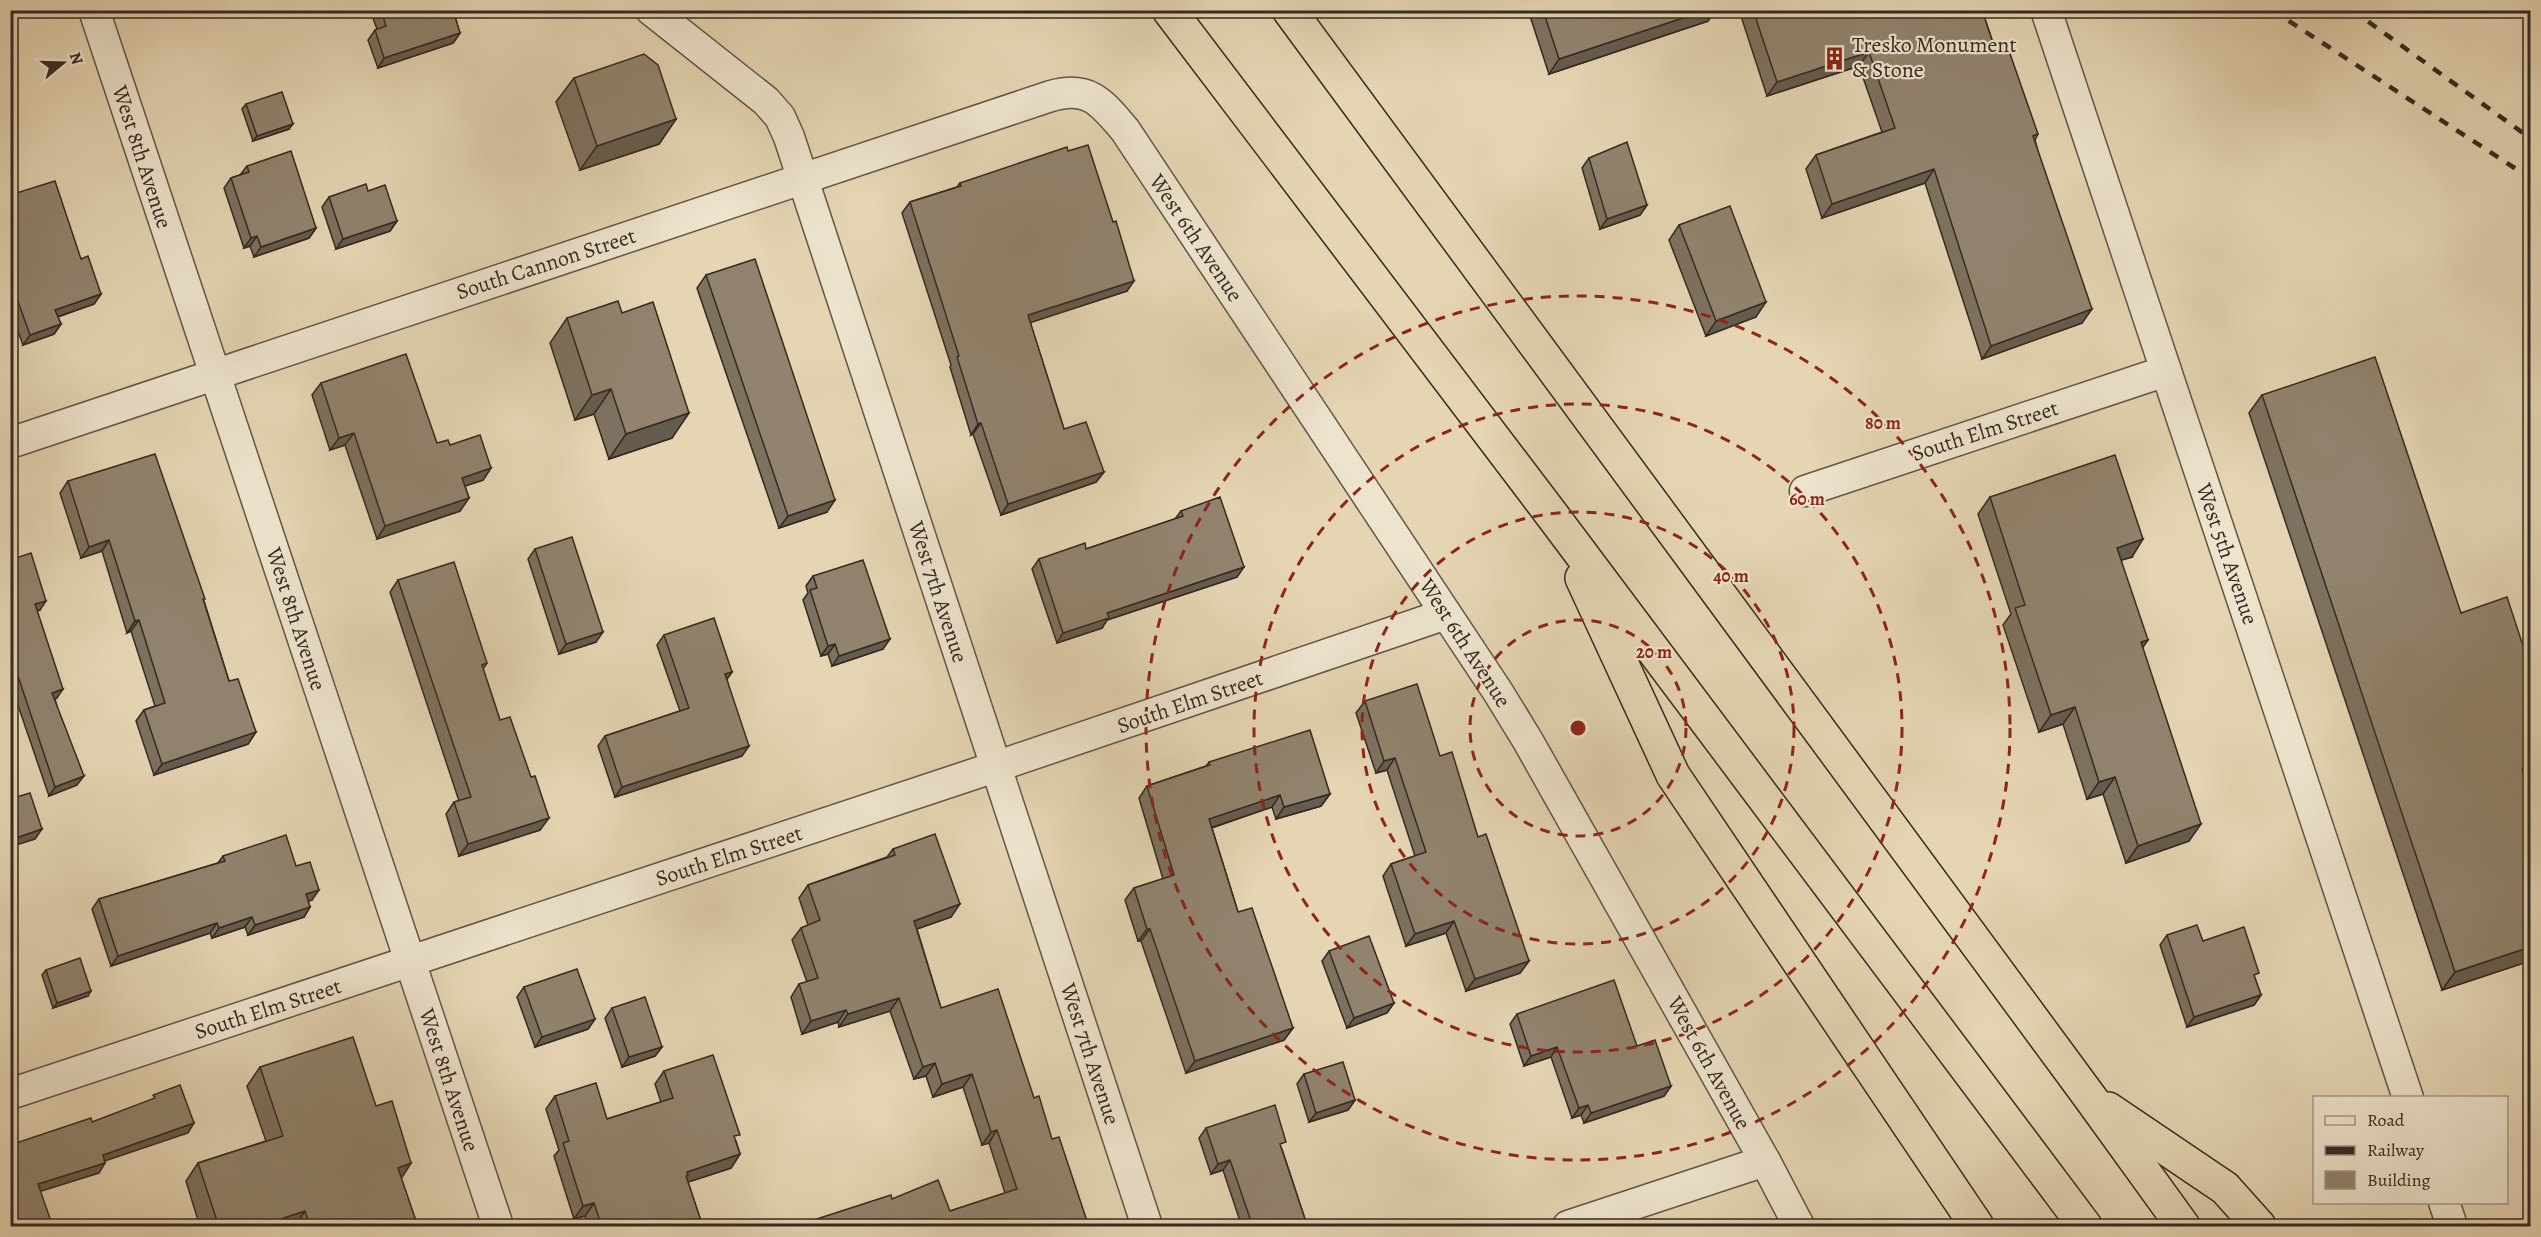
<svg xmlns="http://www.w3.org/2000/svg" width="2541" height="1237" font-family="Alegreya,serif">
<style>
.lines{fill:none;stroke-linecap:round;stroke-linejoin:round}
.street-casing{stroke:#615547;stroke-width:33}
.highway-casing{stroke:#352a23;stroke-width:36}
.street{stroke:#eee4ce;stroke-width:30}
.highway{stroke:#e5d5b3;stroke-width:33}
.rail{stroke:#352a23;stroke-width:4.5;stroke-dasharray:10 10;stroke-linecap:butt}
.wall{fill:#7d715f;stroke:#352a23;stroke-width:1.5}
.shaded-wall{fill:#665c4d;stroke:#352a23;stroke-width:1.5}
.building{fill:#91836e;stroke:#352a23;stroke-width:1.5}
.ring{fill:none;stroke:#8f2418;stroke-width:3;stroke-dasharray:10 8}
.labels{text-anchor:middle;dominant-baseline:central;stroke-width:4.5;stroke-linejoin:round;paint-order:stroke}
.poi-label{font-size:22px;fill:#352a23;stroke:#eee4ce;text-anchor:start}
.street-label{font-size:22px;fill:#352a23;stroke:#eee4ce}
.centre{fill:#8f2418;stroke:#eee4ce;stroke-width:3}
.ring-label{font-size:18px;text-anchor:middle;font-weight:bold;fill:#8f2418;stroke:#eee4ce;stroke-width:4.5;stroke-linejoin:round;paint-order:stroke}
</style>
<rect width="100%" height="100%" fill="#e5d5b3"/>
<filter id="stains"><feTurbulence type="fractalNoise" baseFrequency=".00333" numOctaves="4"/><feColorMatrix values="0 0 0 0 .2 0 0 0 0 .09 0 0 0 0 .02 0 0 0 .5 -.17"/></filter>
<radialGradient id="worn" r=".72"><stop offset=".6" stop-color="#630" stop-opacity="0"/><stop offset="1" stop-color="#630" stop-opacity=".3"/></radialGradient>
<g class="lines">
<defs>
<g id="street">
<path d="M94,10l404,1216"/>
<path d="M651,10l115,91 14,16 9,20 358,1089"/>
<path d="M2046,10l362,1088"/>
<path d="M10,443l1041,-347c38,-11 51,7 74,34l373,562 30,49 237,420 34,65"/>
<path d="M1805,491l361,-120"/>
<path d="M10,1094l985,-327 451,-153"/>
<path d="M2444,1202l8,24"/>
<path d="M1568,1226l197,-65"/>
</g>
<g id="highway">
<path d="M1169,10l386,509 530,707"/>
<path d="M1289,10l800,1086 94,130"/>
<path d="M1582,578l91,197 304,451"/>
<path d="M2108,1109l117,79 34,38"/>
</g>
</defs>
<use href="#street" class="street-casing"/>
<use href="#highway" class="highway-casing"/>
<use href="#street" class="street"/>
<use href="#highway" class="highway"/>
<g class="rail">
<path d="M2272,10l258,168"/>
<path d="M2352,10l178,128"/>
</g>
</g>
<g class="wall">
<path d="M370,10h83l7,23 -7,10 -75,25 -10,-28 7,-10 2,-1z"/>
<path d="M1528,10h187l-7,11 -159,53z"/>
<path d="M1739,10h243l14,42 42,82 -3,6 47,183 -100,36 -57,-176 -103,35 -16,-49 10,-14 66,-23 -23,-66 -92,30z"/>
<path d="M574,78l102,41 -17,25 -79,26 -24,-68z"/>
<path d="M246,104l43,25 -36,12 -11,-32z"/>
<path d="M1589,158l58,47 -7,10 -40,14 -18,-61z"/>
<path d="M247,166l69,62 -7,10 -55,19 -4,-11 -6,2 -20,-60 7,-10 9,-3z"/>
<path d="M960,183l167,108 -97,31 34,107 40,43 -8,10 -95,33 -28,-81 -2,1 -21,-68 1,-2 -49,-152 8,-11 47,-15z"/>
<path d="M368,191l29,30 -7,10 -54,18 -14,-42 7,-10z"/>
<path d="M10,195l71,64 20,35 -7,10 -36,13 3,7 -7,10 -31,11 -13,-36z"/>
<path d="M1679,225l77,92 -50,19 -37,-96z"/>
<path d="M706,275l121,237 -48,16 -82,-240z"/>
<path d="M622,313l50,125 -63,21 -15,-45 -19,6 -25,-77 17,-25z"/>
<path d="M321,383l116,60 13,2 41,23 -8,12 -18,6 4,12 -9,13 -83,28 -32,-94 -15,5 -18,-55z"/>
<path d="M2262,395l199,218 69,182v166l-88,29 -193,-577z"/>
<path d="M68,481l136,120 25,80 27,51 -8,12 -94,31 -18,-54 8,-11 11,-4 -24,-75 -4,2 -25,-82 -21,7 -21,-65z"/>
<path d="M1990,497l142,60 -11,3 68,281 -63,22 -23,-69 -16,5 -24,-75 -24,8 -36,-107 8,-11 -33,-100z"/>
<path d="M1181,511l56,66 -130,43 -5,8 -45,15 -25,-74 7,-10 47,-10 89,-30z"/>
<path d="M535,549l61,93 -37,12 -31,-95z"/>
<path d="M10,560l30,50 -3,1 20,87 -2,1 22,86 -28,11 -39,-114z"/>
<path d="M813,576l70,73 -51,17 -4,-12 -7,2 -18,-56 5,-7 -2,-7z"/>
<path d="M398,580l89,83 -4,6 17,51 40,110 -81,26 -13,-42 8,-12 5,-1 -69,-209z"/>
<path d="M664,635l68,37 -5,7 15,77 -127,41 -17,-51 7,-10 75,-25 -23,-66z"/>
<path d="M1365,701l75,55 38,81 51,124 -9,12 -54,18 -20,-58 -40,13 -23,-70 8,-12 24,-8 -28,-86 -11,3 -20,-60z"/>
<path d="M1209,762l121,32 -9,12 -45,13 -4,-12 -60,21 26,84 55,116 -9,12 -98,33 -45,-132h-3l-13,-41 9,-12 29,-9 -24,-81 8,-12 59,-20z"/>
<path d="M893,849l58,68 -34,12 24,79 93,90 55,129h-297l100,-28 58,12 55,-18 -16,-50 -7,2 -19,-58 -30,10 -7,-21 -12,3 -24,-68 -51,16 -1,-5 -36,12 -11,-37 8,-13 8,-2 -15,-42 9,-12 7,-3 -9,-27 9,-13 79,-28z"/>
<path d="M223,856l73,10 16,34 -4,1 2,6 -6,10 -56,18 -3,-8 -33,11 -2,-5 -99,33 -19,-57 7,-10 119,-36z"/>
<path d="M2167,935l36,6 52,37 6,17 -7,10 -67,22 -27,-82z"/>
<path d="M1329,951l65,52 -7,10 -40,15 -25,-67z"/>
<path d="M46,970l42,26 -35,12 -11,-33z"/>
<path d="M524,987l71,32 -7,10 -53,18 -18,-50z"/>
<path d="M612,1008l50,39 -7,9 -33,11 -17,-49z"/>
<path d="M1517,1014l120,32 34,40 -7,10 -80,27 -3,-8 -9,3 -21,-61 -27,9 -14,-42z"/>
<path d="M260,1067l116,39 35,57 -10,15 17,49h-218l-14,-46 12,-18 68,-22 -19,-55z"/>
<path d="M664,1071l72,70 4,13 -9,14 -43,14 15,45h-115l-3,-11 -11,3 -20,-63 5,-6 -13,-41 9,-13 52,23 54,-17 -6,-18z"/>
<path d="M1304,1074l51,26 -7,10 -39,12 -12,-38z"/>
<path d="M1206,1128l76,21 25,76 -1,2h-64l-19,-57 -12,4 -12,-36z"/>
</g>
<g class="shaded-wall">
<path d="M269,10h7l-9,4z"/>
<path d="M1707,10h8l-7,11 -159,53 10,-15z"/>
<path d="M460,33l-7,10 -75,25 6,-10z"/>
<path d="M1869,52l-10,14 -92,30 10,-14z"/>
<path d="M676,119l-17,25 -79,26 17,-24z"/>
<path d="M293,124l-4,5 -36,12 4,-5z"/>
<path d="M1934,169l-9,14 -103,35 10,-14z"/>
<path d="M1647,205l-7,10 -40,14 7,-10z"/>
<path d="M397,221l-7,10 -54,18 7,-10z"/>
<path d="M316,228l-7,10 -55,19 7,-10z"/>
<path d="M257,236l-7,10 -6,2 7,-10z"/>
<path d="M1134,281l-7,10 -107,35 8,-11z"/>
<path d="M101,294l-7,10 -46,16 7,-10z"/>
<path d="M1766,302l-10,15 -50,19 10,-15z"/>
<path d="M2092,309l-10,14 -100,36 9,-13z"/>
<path d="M61,324l-7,10 -31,11 7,-10z"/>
<path d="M611,389l-17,25 -19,6 17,-25z"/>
<path d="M689,413l-17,25 -63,21 17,-25z"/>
<path d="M981,423l-8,11 -2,1 7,-11z"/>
<path d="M354,433l-9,12 -15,5 9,-12z"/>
<path d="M491,468l-8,12 -30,10 9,-12z"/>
<path d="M1104,472l-8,10 -95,33 7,-11z"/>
<path d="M469,498l-9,13 -83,28 8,-13z"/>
<path d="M835,500l-8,12 -48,16 9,-12z"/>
<path d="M2143,539l-11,18 -27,8 12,-17z"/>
<path d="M109,540l-7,11 -21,7 8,-11z"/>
<path d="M1244,567l-7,10 -130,43 -5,8 -45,15 6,-10 44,-20z"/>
<path d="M46,601l-6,9 -11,3 6,-9z"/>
<path d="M139,620l-8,11 -4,2 8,-12z"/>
<path d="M603,632l-7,10 -37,12 7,-10z"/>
<path d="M890,639l-7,10 -51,17 7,-10z"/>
<path d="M2148,640l-12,17 5,-15z"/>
<path d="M835,644l-7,10 -7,2 7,-10z"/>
<path d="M732,672l-7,10v-8z"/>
<path d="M63,689l-6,9 -11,4 6,-9z"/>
<path d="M2075,707l-12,17 -24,8 12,-17z"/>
<path d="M256,732l-8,12 -94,31 8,-11z"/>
<path d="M749,746l-7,10 -127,41 7,-10z"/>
<path d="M1395,758l-8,12 -11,3 8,-12z"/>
<path d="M2530,766v14l-21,7 13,-18z"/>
<path d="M84,776l-7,9 -28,11 6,-9z"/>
<path d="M2115,777l-12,17 -16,5 12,-17z"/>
<path d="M1330,794l-9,12 -45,13 8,-12z"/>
<path d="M1280,795l-8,12 -71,24 8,-12z"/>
<path d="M549,818l-9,12 -81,26 9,-12z"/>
<path d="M2201,824l-12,17 -63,22 12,-17z"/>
<path d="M42,829l-7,10 -25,8v-7z"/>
<path d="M319,890l-7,10 -13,4 7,-10z"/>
<path d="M960,904l-9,13 -46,16 9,-12z"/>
<path d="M310,907l-6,10 -56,18 7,-10z"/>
<path d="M252,917l-7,10 -33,11 7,-10z"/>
<path d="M1454,921l-8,12 -40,13 9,-12z"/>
<path d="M217,923l-7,10 -99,33 7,-10z"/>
<path d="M1147,929h3l-9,12h-3z"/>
<path d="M2530,947v14l-88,29 13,-18z"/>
<path d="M1529,961l-9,12 -54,18 9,-12z"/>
<path d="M91,991l-3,5 -35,12 4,-5z"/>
<path d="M2261,995l-7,10 -67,22 7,-10z"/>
<path d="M899,998l-9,13 -51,16 9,-13z"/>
<path d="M1394,1003l-7,10 -40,15 7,-10z"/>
<path d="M846,1010l-8,12 -36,12 9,-13z"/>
<path d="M595,1019l-7,10 -53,18 7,-10z"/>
<path d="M1293,1028l-9,12 -98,33 9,-12z"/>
<path d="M662,1047l-7,9 -33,11 7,-10z"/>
<path d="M1557,1047l-6,10 -27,9 7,-10z"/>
<path d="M935,1063l-9,13 -12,3 9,-12z"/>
<path d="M972,1074l-9,13 -30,10 9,-13z"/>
<path d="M1671,1086l-7,10 -80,27 7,-10z"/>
<path d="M1355,1100l-7,10 -39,12 7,-9z"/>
<path d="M1588,1105l-7,10 -9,3 7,-10z"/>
<path d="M194,1123l-6,10 -92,31 7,-9z"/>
<path d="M997,1130l-8,13 -7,2 9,-13z"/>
<path d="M740,1154l-9,14 -49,16 5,-12z"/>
<path d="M1230,1160l-7,10 -12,4 7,-10z"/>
<path d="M105,1163l-6,10 -67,21 6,-10z"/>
<path d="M411,1163l-12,19 -1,-14z"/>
<path d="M594,1203l-9,13 -11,3 9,-13z"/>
<path d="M305,1211l-11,16h-38z"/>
</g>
<g class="building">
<path d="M381,10h72l7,23 -76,25 -9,-28 11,-4z"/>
<path d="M1543,10h164l-148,49z"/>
<path d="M1753,10h229l14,42 12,-4 30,86 -5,2 59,173 -101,37 -57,-177 -102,35 -16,-49 79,-27 -26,-76 -92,30z"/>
<path d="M644,54l14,11 18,54 -79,27 -23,-68z"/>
<path d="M282,92l11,32 -36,12 -11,-32z"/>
<path d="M10,114l4,10 -4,1z"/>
<path d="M1627,142l20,63 -40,14 -18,-61z"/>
<path d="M1088,145l25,77 3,-1 18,60 -106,34 36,114 22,-7 18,50 -96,32 -27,-81 -3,1 -21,-67 2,-1 -49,-154 51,-16 -1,-3 107,-36 1,4z"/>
<path d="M291,151l25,77 -55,19 -4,-11 -6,2 -20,-60 18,-6 -2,-6z"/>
<path d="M55,181l26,78 7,-3 13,38 -46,16 6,14 -31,11 -20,-56v-84z"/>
<path d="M366,184l2,7 17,-6 12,36 -54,18 -14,-42z"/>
<path d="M1730,206l36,96 -50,19 -37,-96z"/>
<path d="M755,259l80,241 -47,16 -82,-241z"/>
<path d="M618,301l4,12 31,-11 36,111 -63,21 -15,-45 -19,6 -25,-77z"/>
<path d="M406,354l31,89 11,-3 2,5 30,-10 11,33 -29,10 7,20 -84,28 -31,-93 -15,5 -18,-55z"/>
<path d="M2375,357l86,256 46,-16 23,70v99l-8,3 8,26v152l-75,25 -193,-577z"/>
<path d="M155,454l50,145h-2l26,82 9,-2 18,53 -94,32 -18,-54 21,-7 -26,-83 -4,1 -26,-81 -20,7 -21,-66z"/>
<path d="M2115,455l28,84 -26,9 31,92 -7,2 60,182 -63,22 -23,-69 -16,5 -24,-75 -24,8 -36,-107 10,-3 -35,-108z"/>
<path d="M1220,497l24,70 -137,46 2,5 -46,15 -24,-74 46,-16 1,6 97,-33 -2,-5z"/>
<path d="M572,537l31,95 -37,12 -31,-95z"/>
<path d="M31,553l15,48 -11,3 28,85 -11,4 32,83 -29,11 -40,-120 -5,1v-108z"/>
<path d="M863,560l27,79 -51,17 -4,-12 -7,2 -18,-56 7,-2 -4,-12z"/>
<path d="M454,562l33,101 -5,2 18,55 10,-3 21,60 4,-1 14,42 -81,26 -14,-42 17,-5 -73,-217z"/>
<path d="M714,618l18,54 -7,2 24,72 -127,41 -17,-51 84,-28 -25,-73z"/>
<path d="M1417,684l23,72 12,-4 26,85 8,-3 43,127 -54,18 -21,-58 -39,13 -24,-70 35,-12 -31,-94 -11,3 -19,-60z"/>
<path d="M1310,730l20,64 -46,13 -4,-12 -71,24 29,93 14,-4 41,120 -98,33 -45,-132h-3l-13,-41 40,-13 -27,-89 63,-21 -1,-3z"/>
<path d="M30,793l12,36 -32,11v-41z"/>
<path d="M935,834l25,70 -46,17 27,87 57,-19 36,109 5,-2 13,43 7,-2 30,90h-297l99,-32 1,4 46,-19 12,31 67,-22 -20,-59 -6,2 -19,-58 -30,10 -7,-21 -12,4 -24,-69 -51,16 -2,-4 -35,11 -12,-37 19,-6 -17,-50 19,-8 -12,-35 87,-30 -2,-6z"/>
<path d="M286,835l10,31 14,-4 9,28 -13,4 4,13 -55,18 -3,-8 -33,11 -2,-5 -99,33 -19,-57 126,-38 -2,-5z"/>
<path d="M2197,925l6,16 41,-14 15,46 -5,2 7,20 -67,22 -27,-82z"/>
<path d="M1369,936l25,67 -40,15 -25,-67z"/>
<path d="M80,958l11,33 -34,12 -11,-33z"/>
<path d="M577,969l18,50 -53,18 -18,-50z"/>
<path d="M1614,980l23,66 18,-6 16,46 -80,27 -3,-8 -9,3 -22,-61 -26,9 -14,-42z"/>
<path d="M645,997l17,50 -33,10 -17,-49z"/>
<path d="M353,1037l23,69 16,-5 19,62 -13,5 20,59h-108l-5,-16 -49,16h-37l-21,-64 85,-27 -23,-69z"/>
<path d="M713,1055l27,80 -6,1 6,18 -53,18 1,3 -2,1 17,51h-101l-8,-24 -11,3 -20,-63 6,-2 -14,-45 41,-13 11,36 66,-21 -9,-27z"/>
<path d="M1343,1062l12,38 -39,13 -12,-39z"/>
<path d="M180,1085l14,38 -91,32 2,8 -67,21 15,43h-43v-82l81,-27 1,4 63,-24 -2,-3z"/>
<path d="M1275,1105l11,37 -6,2 27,81 -4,2h-50l-23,-67 -12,4 -12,-36z"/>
</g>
<g class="ring">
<circle cx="1578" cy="728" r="108"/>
<circle cx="1578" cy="728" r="216"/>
<circle cx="1578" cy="728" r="324"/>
<circle cx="1578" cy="728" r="432"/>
</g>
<defs>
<symbol id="building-bare" viewBox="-9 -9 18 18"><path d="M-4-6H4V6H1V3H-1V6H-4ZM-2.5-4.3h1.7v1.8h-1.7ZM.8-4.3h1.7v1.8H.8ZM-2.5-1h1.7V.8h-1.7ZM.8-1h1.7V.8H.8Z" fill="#8f2418" stroke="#eee4ce" stroke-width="2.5" paint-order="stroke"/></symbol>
</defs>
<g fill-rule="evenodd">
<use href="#building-bare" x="1818" y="42" width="33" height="33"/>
</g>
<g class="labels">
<g class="poi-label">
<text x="1852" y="45">Tresko Monument<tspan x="1852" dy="25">&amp; Stone</tspan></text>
</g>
<g class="street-label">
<text transform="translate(142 157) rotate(72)">West 8th Avenue</text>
<text transform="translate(1196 238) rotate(56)">West 6th Avenue</text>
<text transform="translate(546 264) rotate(-18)">South Cannon Street</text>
<text transform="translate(1985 431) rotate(-18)">South Elm Street</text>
<text transform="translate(2227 554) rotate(71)">West 5th Avenue</text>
<text transform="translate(938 592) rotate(72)">West 7th Avenue</text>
<text transform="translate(296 619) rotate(72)">West 8th Avenue</text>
<text transform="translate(1465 643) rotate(57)">West 6th Avenue</text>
<text transform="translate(1190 702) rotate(-19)">South Elm Street</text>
<text transform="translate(729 856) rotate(-18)">South Elm Street</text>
<text transform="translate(268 1009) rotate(-18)">South Elm Street</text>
<text transform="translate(1090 1054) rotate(72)">West 7th Avenue</text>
<text transform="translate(1709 1063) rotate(61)">West 6th Avenue</text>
<text transform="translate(449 1080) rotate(72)">West 8th Avenue</text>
</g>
</g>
<circle cx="1578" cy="728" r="9" class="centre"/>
<g class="ring-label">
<text x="1883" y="429">80 m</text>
<text x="1807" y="505">60 m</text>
<text x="1731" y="582">40 m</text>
<text x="1654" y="658">20 m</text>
</g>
<rect width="2541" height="1237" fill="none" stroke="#e5d5b3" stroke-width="36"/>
<rect x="12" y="12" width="2517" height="1213" fill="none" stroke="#352a23" stroke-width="3"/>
<rect x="18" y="18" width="2505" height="1201" fill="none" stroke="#352a23" stroke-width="1.5"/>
<rect x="2313" y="1096" width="195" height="108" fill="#eee4ce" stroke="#a49a8a" stroke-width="1.5"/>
<rect x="2325" y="1116" width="30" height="9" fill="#eee4ce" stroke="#a49a8a" stroke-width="1.5"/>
<text x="2367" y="1126" font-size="18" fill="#352a23">Road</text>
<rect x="2325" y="1146" width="30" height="9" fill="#352a23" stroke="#a49a8a" stroke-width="1.5"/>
<text x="2367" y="1156" font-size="18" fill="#352a23">Railway</text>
<rect x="2325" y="1171" width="30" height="18" fill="#91836e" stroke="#a49a8a" stroke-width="1.5"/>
<text x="2367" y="1186" font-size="18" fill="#352a23">Building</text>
<g transform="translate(63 63) rotate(71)" stroke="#eee4ce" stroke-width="4.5" paint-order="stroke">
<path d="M0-4.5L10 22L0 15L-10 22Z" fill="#352a23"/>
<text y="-9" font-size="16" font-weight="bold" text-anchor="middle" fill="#352a23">N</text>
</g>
<rect width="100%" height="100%" filter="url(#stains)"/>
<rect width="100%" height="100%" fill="url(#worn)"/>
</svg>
